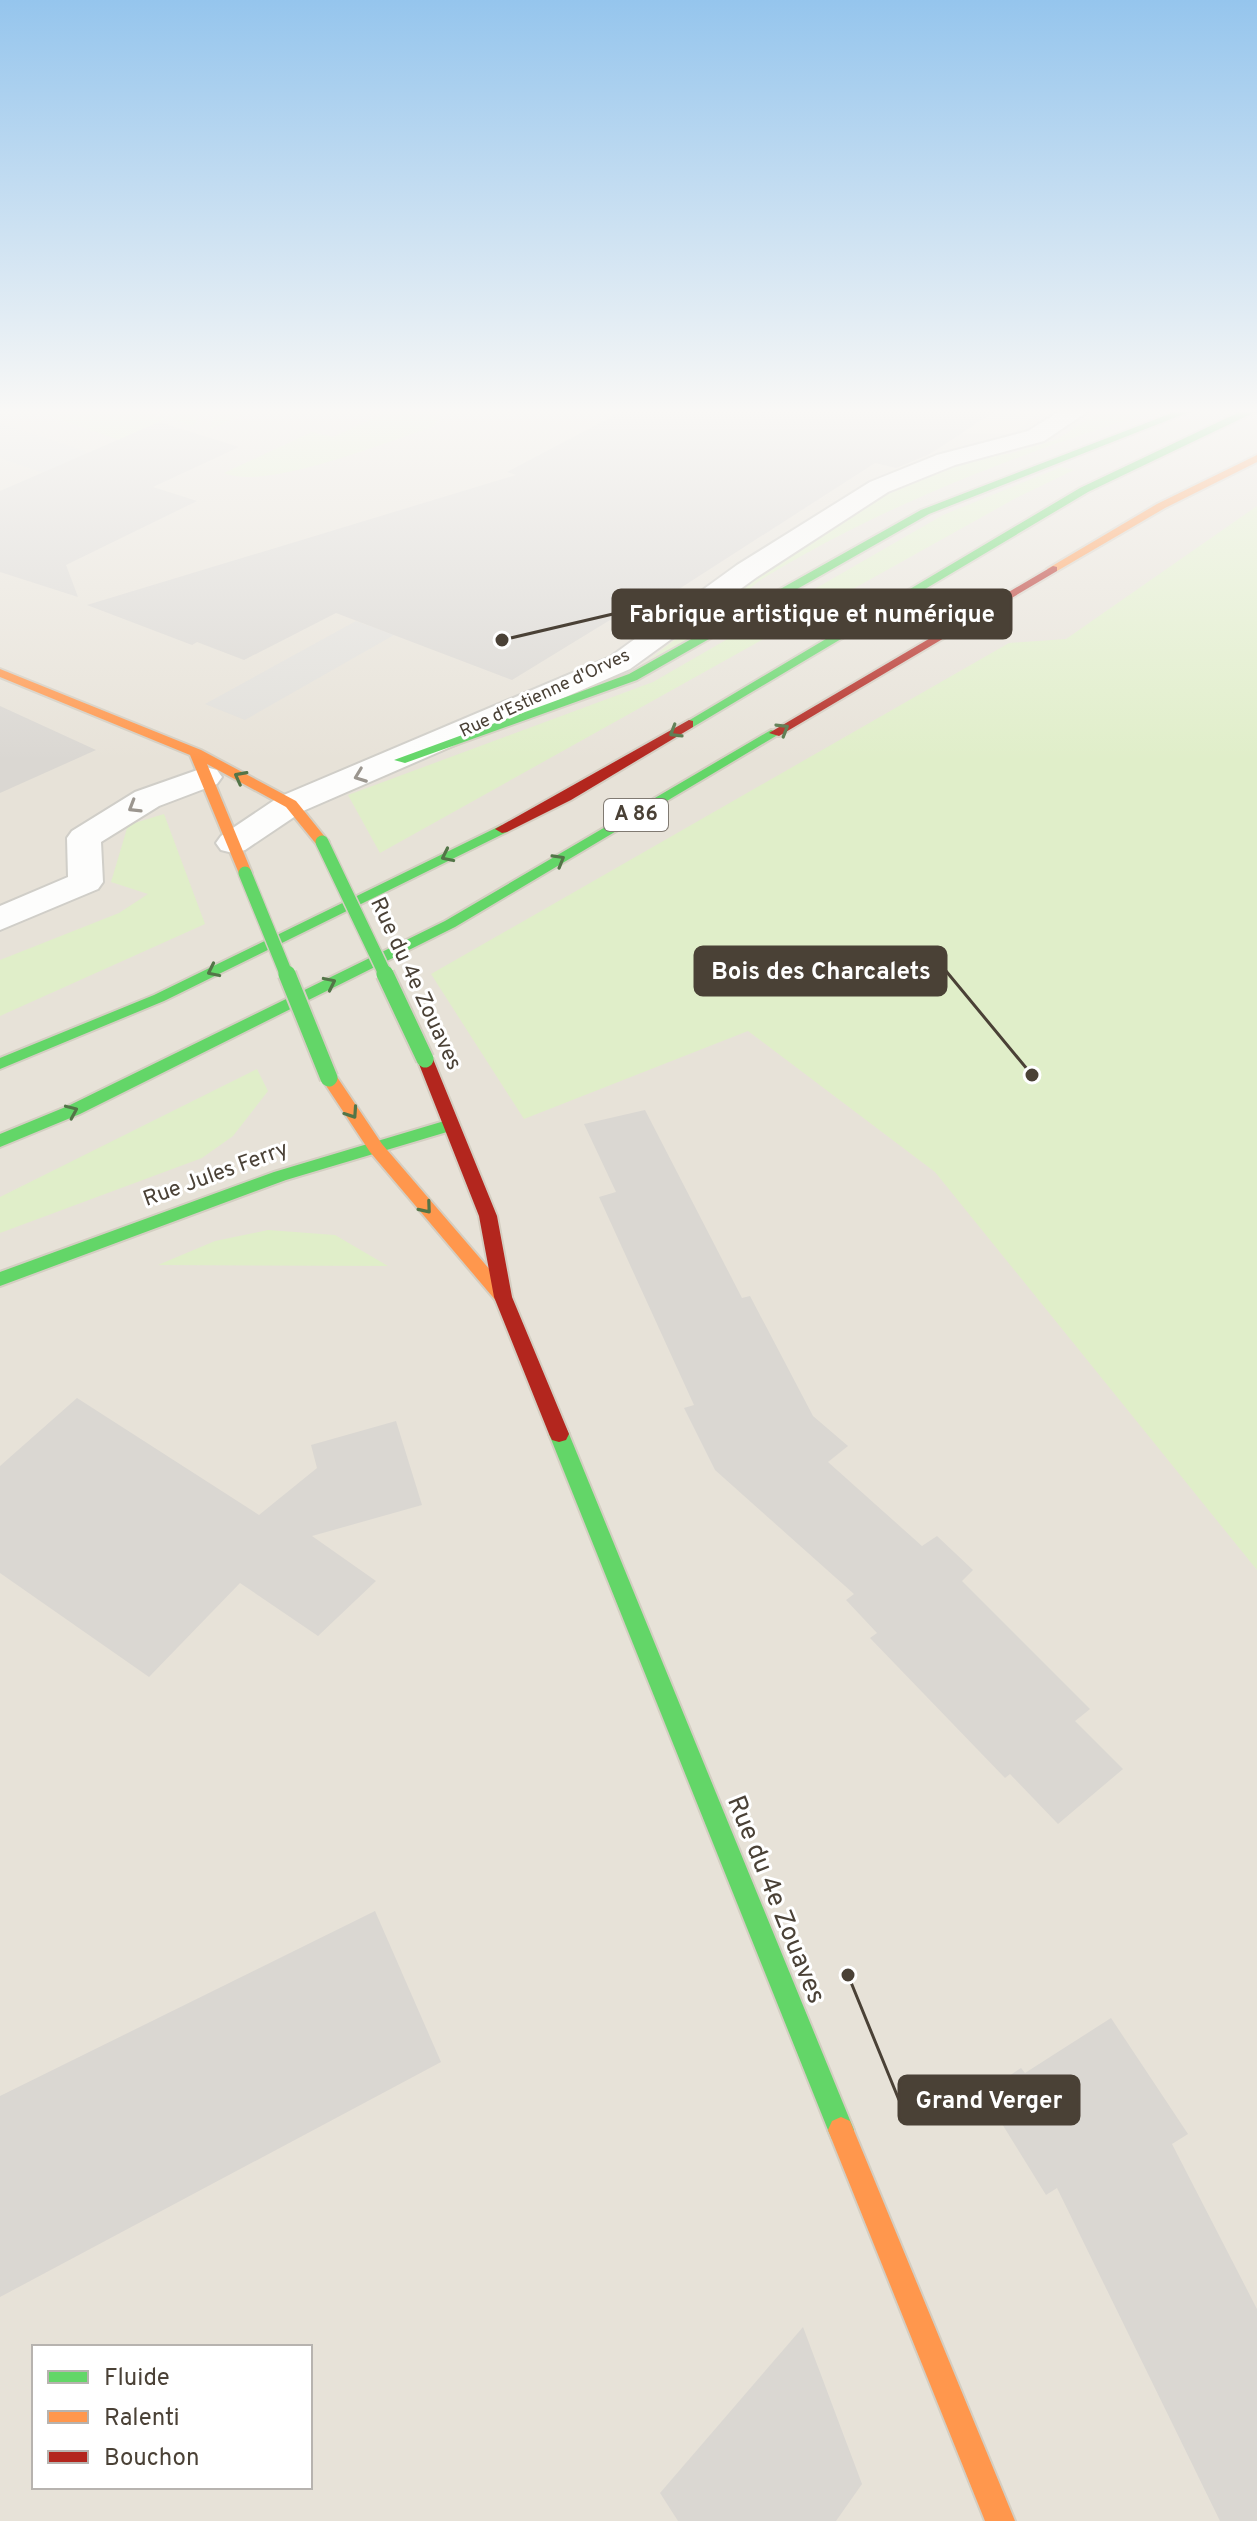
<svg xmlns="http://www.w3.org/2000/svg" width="1257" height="2521" font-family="Overpass,sans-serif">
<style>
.residential{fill:#e7e2d8;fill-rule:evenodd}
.education{fill:#eee7da}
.green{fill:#e0eec9}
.parking{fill:#e1dfda}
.building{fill:#dad7d2}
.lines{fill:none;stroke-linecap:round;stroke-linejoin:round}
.street-casing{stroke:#d0cec8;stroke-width:4}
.fast-casing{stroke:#d4cec2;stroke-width:4}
.slow-casing{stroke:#d4cec2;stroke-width:4}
.jam-casing{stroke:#d4cec2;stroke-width:4}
.street{fill:#fdfdfc;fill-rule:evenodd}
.fast{fill:#63d668;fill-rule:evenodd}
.slow{fill:#ff974d;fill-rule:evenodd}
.jam{fill:#b3261e;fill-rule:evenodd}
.fast-bridge-far1-casing{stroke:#d4cec2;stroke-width:16;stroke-linecap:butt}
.fast-bridge-casing{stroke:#d4cec2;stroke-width:21;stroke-linecap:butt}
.fast-bridge-far1{stroke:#63d668;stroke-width:13}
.fast-bridge{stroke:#63d668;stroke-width:17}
.oneway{stroke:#537548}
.oneway2{stroke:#9b968f}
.labels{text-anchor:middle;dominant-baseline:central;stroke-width:6;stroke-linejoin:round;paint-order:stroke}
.far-street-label{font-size:18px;fill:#4a4136;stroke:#fff}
.shield{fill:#fff;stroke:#807a72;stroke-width:2}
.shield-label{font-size:20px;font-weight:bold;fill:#4a4136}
.street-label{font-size:22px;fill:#4a4136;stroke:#fff}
.near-street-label{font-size:26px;fill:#4a4136;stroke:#fff}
.leader{fill:none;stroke:#4a4136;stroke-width:3}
.callout-dot{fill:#4a4136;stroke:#fff;stroke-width:3}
.callout{fill:#4a4136;stroke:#4a4136;stroke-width:3}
.callout-label{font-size:24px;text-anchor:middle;font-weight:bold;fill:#fff}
</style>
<rect width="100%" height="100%" fill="#f2f0eb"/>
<path class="residential" d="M0,408h1257v2113h-1257zM34,2347h276v140h-276z"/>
<path class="education" d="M872,408h171l-27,24 -10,2 -60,-1z"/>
<g class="green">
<path d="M53,408h81l32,11 -47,21 -78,-27z"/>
<path d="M189,408h68l-48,22 6,-17h-15l-6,13 -26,-8z"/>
<path d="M375,408h61l6,6 -9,13c-48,15 -166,64 -209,46l88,-41 21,5 49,-23z"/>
<path d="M1104,408h61c-135,41 -276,94 -398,168 -22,13 -39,36 -60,51 -17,13 -39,22 -58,33l110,-87 127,-78 89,-38 34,-3 49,-15z"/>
<path d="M1061,467l13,3 -58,28 -636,355 -32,-58 305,-113 290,-167z"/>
<path d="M1257,506v1064l-322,-398 -187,-141 -224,88 -93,-145 578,-331 57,-4z"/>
<path d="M164,814l41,110 -205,92v-56l119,-47 29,-19 -37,-12 17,-57z"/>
<path d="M257,1069l11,22 -35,45 -31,22 -202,75v-36z"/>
<path d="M268,1230l67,5 53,31 -230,-1 57,-24z"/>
</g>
<g class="parking">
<path d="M0,423l55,18 100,35 -46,20 -109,-38z"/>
<path d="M356,621l38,14 -149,85 -40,-16z"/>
</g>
<g class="building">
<path d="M628,408h372l-70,46 -34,14 -21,-5 -252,162 -13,-5 -98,60 -176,-67 -92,47 -47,-18 -5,3 -105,-40 429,-130 -9,-3z"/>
<path d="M159,422l80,25 -86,40 44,14 -131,64 12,32 -78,-25v-81z"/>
<path d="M0,706l96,44 -96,43z"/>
<path d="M645,1110l97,188 8,-2 63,120 35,30 -20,16 94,84 15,-10 36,34 -11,11 128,128 -15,12 48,48 -65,55 -48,-50 -5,4 -135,-140 7,-5 -31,-33 8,-6 -139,-124 -31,-62 10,-3 -95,-208 17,-5 -32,-68z"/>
<path d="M77,1398l182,117 58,-47 -6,-23 85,-24 26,84 -110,31 64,45 -58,55 -78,-53 -91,94 -149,-104v-107z"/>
<path d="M375,1911l66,151 -441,235v-201z"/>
<path d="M1111,2018l77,116 -16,10 85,165v212h-37l-163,-333 -11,7 -63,-102 38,-25 4,5z"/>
<path d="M803,2327l59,157 -26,37h-158l-18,-28z"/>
</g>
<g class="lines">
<defs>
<g id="street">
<path d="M1065,408h28l-49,33 -89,24 -67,27 -131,85 -127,92 -327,142 -58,39 -12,3 -12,-3 -5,-7 5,-7 58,-39 331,-140 127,-92 133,-83 67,-27 91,-24z"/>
<path d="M206,767l11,3 5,7 -5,7 -58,22 -58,36 2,40 -5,7 -98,41v-24l68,-29 -1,-39 5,-7 63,-39z"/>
</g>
<g id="fast">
<path d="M1185,408h14l-270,106 -292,166 -232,83 -11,-3 235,-86 292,-164z"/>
<path d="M1248,408h9v3l-169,81 -395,235 -10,-3 397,-236z"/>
<path d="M771,730l10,3 -326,194 -375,187 -80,33v-13l68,-28 377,-185z"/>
<path d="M502,825l7,4 -2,3 -343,169 -164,68v-11l154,-63z"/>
<path d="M451,1119l8,6 -2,4 -171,51 -286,106v-14l274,-100z"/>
<path d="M559,1426l7,2 3,6 285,696 -4,9 -9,4 -9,-4 -4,-9 -279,-696 3,-6z"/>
</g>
<g id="slow">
<path d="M1257,455v7l-92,46 -108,63 -10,-2 110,-65z"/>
<path d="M0,669l201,81 95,51 33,41 -7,4 -5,-1 -31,-38 -79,-43 45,109 -2,3h-10l-50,-121 -190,-78z"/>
<path d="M329,1073l6,1 47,70 127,148 3,5 -3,5h-12l-127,-150 -49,-74z"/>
<path d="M841,2117l9,4 165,400h-30l-157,-391 4,-9z"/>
</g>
<g id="jam">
<path d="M1053,566l4,1v4l-278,165 -10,-3z"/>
<path d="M689,720l4,1v6l-122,73 -64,32 -5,1 -7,-4z"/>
<path d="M425,1054l8,5 64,157 15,81 57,137 -3,6 -7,2 -7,-2 -3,-6 -55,-137 -15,-81 -62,-157z"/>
</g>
</defs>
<use href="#street" class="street-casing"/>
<use href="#fast" class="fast-casing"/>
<use href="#slow" class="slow-casing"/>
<use href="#jam" class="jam-casing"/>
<use href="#street" class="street"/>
<use href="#fast" class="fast"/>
<use href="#slow" class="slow"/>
<use href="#jam" class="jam"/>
<defs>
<g id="fast-bridge-far1">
<path d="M322,842l64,134"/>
<path d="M245,873l42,103"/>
</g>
<g id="fast-bridge">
<path d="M287,974l42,104"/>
<path d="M385,974l40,85"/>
</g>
</defs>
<use href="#fast-bridge-far1" class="fast-bridge-far1-casing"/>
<use href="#fast-bridge" class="fast-bridge-casing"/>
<use href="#fast-bridge-far1" class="fast-bridge-far1"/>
<use href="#fast-bridge" class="fast-bridge"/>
</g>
<defs><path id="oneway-chevron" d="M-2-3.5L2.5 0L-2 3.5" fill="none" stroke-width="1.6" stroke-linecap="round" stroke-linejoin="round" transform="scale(2)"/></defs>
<g class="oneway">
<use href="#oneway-chevron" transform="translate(783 729) rotate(-31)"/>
<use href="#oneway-chevron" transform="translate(675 732) rotate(149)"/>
<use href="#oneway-chevron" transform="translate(240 777) rotate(-152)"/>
<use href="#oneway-chevron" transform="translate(447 856) rotate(154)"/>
<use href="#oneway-chevron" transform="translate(559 860) rotate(-30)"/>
<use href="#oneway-chevron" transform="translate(213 971) rotate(154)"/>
<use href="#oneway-chevron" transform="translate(330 983) rotate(-26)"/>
<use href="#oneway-chevron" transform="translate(72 1111) rotate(-24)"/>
<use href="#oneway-chevron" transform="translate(352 1113) rotate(56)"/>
<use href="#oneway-chevron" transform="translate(426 1208) rotate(50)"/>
</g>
<g class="oneway2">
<use href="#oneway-chevron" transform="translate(360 776) rotate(159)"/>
<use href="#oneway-chevron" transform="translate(134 807) rotate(149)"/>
</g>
<linearGradient id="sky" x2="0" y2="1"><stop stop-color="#95c5ed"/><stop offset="0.54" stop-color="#f9f8f6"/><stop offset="1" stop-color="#f9f8f6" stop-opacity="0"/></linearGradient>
<rect width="1257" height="761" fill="url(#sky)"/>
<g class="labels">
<g class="far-street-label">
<text transform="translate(545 694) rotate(-25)">Rue d'Estienne d'Orves</text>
</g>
<rect class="shield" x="604" y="799" width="64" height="32" rx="6"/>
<g class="shield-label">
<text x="636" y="815">A 86</text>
</g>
<g class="street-label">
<text transform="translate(415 984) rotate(65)">Rue du 4e Zouaves</text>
<text transform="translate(216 1175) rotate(-20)">Rue Jules Ferry</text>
</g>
<g class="near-street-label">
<text transform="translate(775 1900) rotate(68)">Rue du 4e Zouaves</text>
</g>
</g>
<path class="leader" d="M502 640L613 614M1032 1075L946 971M848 1975L899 2100"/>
<g class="callout-dot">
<circle cx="502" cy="640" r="8"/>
<circle cx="1032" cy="1075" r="8"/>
<circle cx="848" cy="1975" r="8"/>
</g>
<g class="callout">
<rect x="613" y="590" width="398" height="48" rx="8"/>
<rect x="695" y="947" width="251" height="48" rx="8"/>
<rect x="899" y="2076" width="180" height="48" rx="8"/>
</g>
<g class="callout-label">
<text x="812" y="622">Fabrique artistique et numérique</text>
<text x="821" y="979">Bois des Charcalets</text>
<text x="989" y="2108">Grand Verger</text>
</g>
<rect x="32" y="2345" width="280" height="144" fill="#ffffff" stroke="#b7b3af" stroke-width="2"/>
<rect x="48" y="2371" width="40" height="12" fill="#63d668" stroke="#b7b3af" stroke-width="2"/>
<text x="104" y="2385" font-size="24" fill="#4a4136">Fluide</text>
<rect x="48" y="2411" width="40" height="12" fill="#ff974d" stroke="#b7b3af" stroke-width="2"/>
<text x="104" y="2425" font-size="24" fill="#4a4136">Ralenti</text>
<rect x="48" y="2451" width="40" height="12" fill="#b3261e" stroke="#b7b3af" stroke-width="2"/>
<text x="104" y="2465" font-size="24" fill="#4a4136">Bouchon</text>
</svg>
